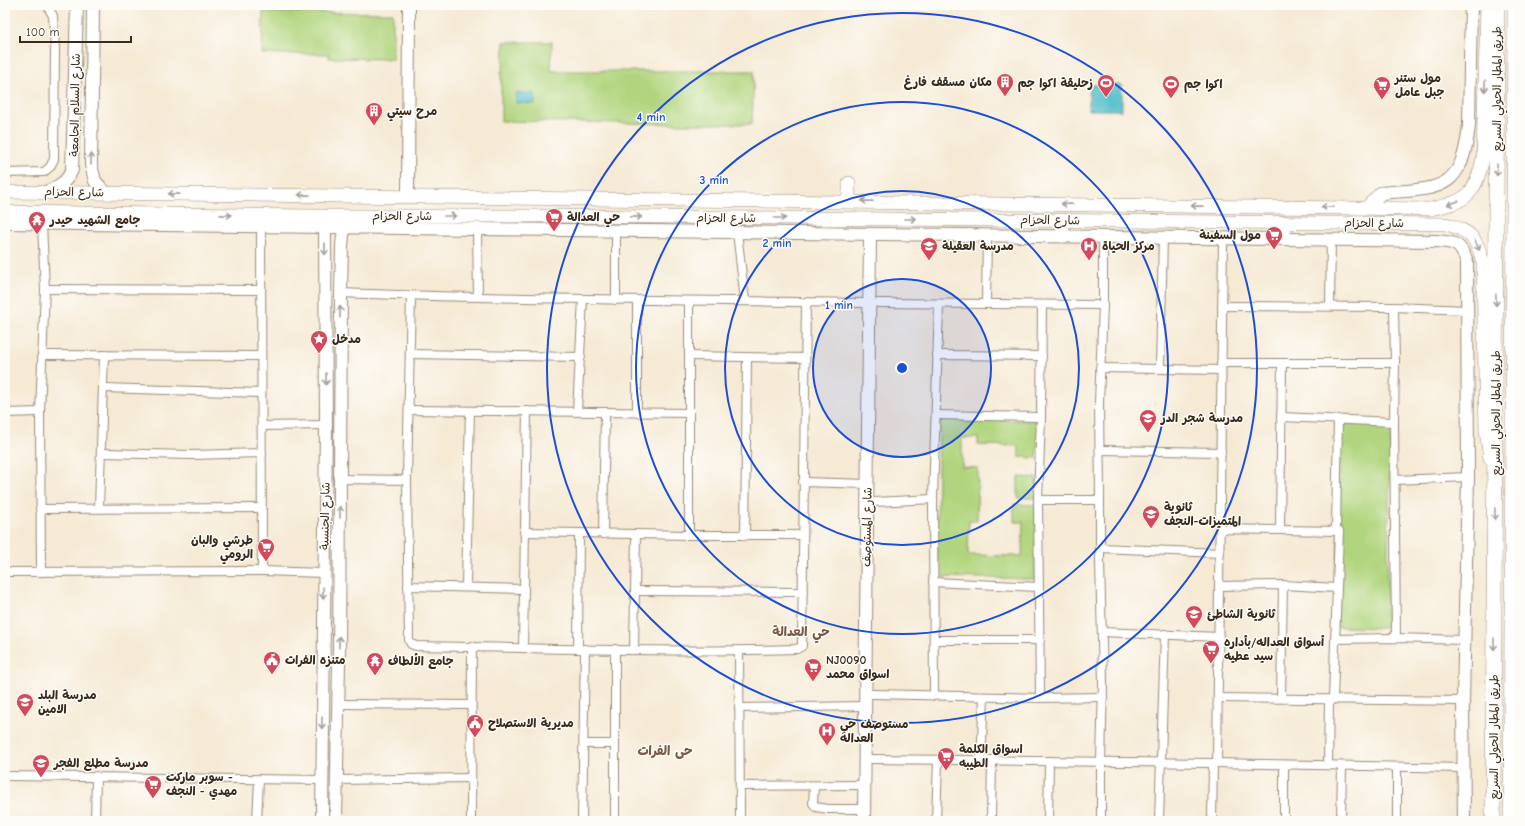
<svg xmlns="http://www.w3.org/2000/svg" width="1525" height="826" font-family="'Comic Neue','Playpen Sans Arabic',sans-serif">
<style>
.green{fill:#b1d57e;stroke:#76804e}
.water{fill:#51bfc9;stroke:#467474}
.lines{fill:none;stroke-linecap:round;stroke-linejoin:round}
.street-casing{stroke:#988a7a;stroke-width:10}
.secondary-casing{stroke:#988a7a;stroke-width:14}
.primary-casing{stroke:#988a7a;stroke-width:14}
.highway-casing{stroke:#988a7a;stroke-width:16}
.street{stroke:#fff;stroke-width:8}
.secondary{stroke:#fff;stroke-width:12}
.primary{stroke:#fff;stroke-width:13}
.highway{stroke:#fff;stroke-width:15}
.oneway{stroke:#a79f9a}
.ring{fill:none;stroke:#1d4ed8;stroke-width:2}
.labels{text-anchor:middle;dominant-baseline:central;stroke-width:3;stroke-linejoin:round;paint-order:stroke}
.poi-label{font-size:12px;font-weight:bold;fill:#3b2a1e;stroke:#fdfcf7;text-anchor:start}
.street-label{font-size:12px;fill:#3b2a1e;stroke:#fdfcf7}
.neighbourhood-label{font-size:13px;font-weight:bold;fill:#7c5946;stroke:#fdfcf7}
.centre{fill:#1d4ed8;stroke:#fdfcf7;stroke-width:2}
.ring-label{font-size:12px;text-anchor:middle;font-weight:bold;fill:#1d4ed8;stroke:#fdfcf7;stroke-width:3;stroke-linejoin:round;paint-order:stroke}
</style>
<rect width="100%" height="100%" fill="#fdfcf7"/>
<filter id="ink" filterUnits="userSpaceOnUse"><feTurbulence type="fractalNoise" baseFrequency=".025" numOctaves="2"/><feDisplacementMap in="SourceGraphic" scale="8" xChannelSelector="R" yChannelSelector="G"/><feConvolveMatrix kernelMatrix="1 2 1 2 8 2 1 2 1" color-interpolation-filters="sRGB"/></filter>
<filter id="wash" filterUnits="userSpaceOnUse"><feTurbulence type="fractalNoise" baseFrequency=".012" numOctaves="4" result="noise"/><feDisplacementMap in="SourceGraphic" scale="16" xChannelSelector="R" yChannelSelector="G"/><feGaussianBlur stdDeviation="0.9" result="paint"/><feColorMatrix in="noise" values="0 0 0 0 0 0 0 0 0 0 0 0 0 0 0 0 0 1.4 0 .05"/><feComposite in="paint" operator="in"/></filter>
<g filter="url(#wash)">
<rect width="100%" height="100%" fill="#f6ead5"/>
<g class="green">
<path d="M263,12l130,1v46l-64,-1v-4h-67z"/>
<path d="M504,42h48l-1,29h203l-2,53h-67l-184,-3v-50h2z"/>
<path d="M939,419l99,2 -1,37 -18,-1v-11l-41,-1v-7h-16v29l16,1 -1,53h-8l-1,34 54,1 1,-34h-9v-18l22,1 -1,74 -99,-2z"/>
<path d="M1341,422l50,1 -5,205 -50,-1z"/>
<path d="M1018,477l19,1 -1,20h-18z"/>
</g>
<g class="water">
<path d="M1090,85h32v25h-34z"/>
<path d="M516,93h19v11l-19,-1z"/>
</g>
</g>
<g filter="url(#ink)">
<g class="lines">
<defs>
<g id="street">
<path d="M5,173l39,-1 6,-5 4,-8 1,-110 -2,-33 -6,-11"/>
<path d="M261,226l1,345"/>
<path d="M477,229l1,68"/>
<path d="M737,232l8,69"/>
<path d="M45,289l216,1"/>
<path d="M341,293c176,7 352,7 529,10"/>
<path d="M411,295l-4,185 2,160 2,4 5,2c127,2 254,7 381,3l5,-3 4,-344"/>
<path d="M616,300v-69"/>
<path d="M689,301v234"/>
<path d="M878,303l225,2"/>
<path d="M986,304l1,-69"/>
<path d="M1222,306l172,1 73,3"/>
<path d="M1330,306l1,-66"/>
<path d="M1394,307l1,56 -1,59 2,216"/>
<path d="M410,354l171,3"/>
<path d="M42,355l219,1"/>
<path d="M937,355l105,1"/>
<path d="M689,356l116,2"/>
<path d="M1221,363h174"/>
<path d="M1100,368l121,2"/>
<path d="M1160,369l3,-132"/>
<path d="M103,388l158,5"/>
<path d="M409,410l280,3"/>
<path d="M577,412l6,-113"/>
<path d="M5,413l35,-1"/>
<path d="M637,413v-113"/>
<path d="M936,415l105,2"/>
<path d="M1281,417l113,5"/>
<path d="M262,426l64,-1"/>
<path d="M1100,450l121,2"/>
<path d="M101,453l92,2 69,-2"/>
<path d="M340,479l67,1"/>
<path d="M1395,480l73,-3"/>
<path d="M803,482l65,2"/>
<path d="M1038,500h62"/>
<path d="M875,502l58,-3"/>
<path d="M99,508l5,-153"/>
<path d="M40,509l222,-1"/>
<path d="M1220,529l119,2 -6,168"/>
<path d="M1280,530l2,-167"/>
<path d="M1336,530l2,-111"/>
<path d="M524,532l165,3h114"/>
<path d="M603,534l2,-122"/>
<path d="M745,536l2,-179"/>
<path d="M1100,548l120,5"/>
<path d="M5,572l257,-1 62,2"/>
<path d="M41,572l-1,-160 5,-123 -3,-65"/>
<path d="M933,582l106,5"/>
<path d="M408,586l115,3"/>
<path d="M466,586l4,-175"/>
<path d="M1219,586l64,-1 54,3"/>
<path d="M635,591l168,1"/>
<path d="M1102,632l117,5"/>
<path d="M1335,639l61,-1 67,2"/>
<path d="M934,640h106"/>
<path d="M523,648l4,-237"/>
<path d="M578,649l1,-115"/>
<path d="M615,649v172"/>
<path d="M634,649l2,-114"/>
<path d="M739,651l1,170"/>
<path d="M873,694l167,4 63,-1"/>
<path d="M934,696l-1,-197 6,-195"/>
<path d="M1040,698l-2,-198 3,-83 1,-112"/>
<path d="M1218,698l245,3"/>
<path d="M1281,698l2,-113"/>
<path d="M338,704l133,1"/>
<path d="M739,708l127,-2"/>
<path d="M584,744h31"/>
<path d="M872,759l341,4 250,5"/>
<path d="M981,760l3,-63"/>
<path d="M1217,763l6,-525"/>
<path d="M1328,765l1,-66"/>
<path d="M1397,767v54"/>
<path d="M5,776l317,4"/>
<path d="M337,780l133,-2"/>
<path d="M740,786l125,-1"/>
<path d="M814,786l-1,17 3,4 12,2h37"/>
<path d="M95,821l1,-45"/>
<path d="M257,821l2,-41"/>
<path d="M471,821l1,-175"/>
<path d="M582,821l3,-172"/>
<path d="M936,821l2,-61"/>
<path d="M991,821l1,-61"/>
<path d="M1048,821l1,-60"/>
<path d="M1101,821v-59l2,-79 -3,-122v-61l-1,-98 4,-97v-68"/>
<path d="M1159,821l6,-187"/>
<path d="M1212,821l1,-58"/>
<path d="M1284,821v-56"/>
<path d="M1341,821l1,-55"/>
</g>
<g id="secondary">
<path d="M93,5l-2,160 4,16 11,12"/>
<path d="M46,192c12,-5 21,-10 26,-22l5,-165"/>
<path d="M1381,193c58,-5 81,0 88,-68l2,-120"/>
<path d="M408,196l1,-191"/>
<path d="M320,222l5,5 1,198 -4,396"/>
<path d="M5,223l1431,18c20,2 23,1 31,20l1,216 -5,224 1,120"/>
<path d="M336,821l3,-158 2,-370 1,-48 2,-18 4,-5"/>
<path d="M864,821l6,-587"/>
</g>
<g id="primary">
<path d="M849,183v18"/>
<path d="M5,192l1425,17c36,-7 45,-13 53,-51l4,-153"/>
<path d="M1366,208l15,-15"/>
<path d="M5,212l308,4h237l896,8c25,7 31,14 37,39l3,169 4,26"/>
<path d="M699,221l33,11"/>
<path d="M1062,236l1,-15"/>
<path d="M1284,239v-17"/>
</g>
<g id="highway">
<path d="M1493,821l4,-816"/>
<path d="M1511,821l4,-816"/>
</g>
</defs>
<use href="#street" class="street-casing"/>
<use href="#secondary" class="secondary-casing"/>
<use href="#primary" class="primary-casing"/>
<use href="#highway" class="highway-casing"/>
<use href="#street" class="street"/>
<use href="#secondary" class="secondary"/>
<use href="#primary" class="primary"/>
<use href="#highway" class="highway"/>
</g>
<defs><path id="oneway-shaft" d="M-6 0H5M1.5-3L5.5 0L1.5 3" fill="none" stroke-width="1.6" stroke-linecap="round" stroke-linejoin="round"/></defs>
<g class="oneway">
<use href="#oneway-shaft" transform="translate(1485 86) rotate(92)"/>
<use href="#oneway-shaft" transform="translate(91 159) rotate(-89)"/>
<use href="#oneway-shaft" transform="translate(1497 170) rotate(90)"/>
<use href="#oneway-shaft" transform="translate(174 194) rotate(-179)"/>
<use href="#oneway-shaft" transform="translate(304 195) rotate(-179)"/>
<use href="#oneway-shaft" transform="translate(867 201) rotate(-179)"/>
<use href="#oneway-shaft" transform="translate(1453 203) rotate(161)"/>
<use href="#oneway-shaft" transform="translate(1067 204) rotate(-179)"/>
<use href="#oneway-shaft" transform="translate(1197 206) rotate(-179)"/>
<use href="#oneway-shaft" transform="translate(1327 207) rotate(-179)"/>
<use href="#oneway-shaft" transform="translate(226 215) rotate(1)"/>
<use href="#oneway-shaft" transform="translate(450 216)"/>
<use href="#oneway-shaft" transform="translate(636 217) rotate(1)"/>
<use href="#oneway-shaft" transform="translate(780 218)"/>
<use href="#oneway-shaft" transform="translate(910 219)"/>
<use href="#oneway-shaft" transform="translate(1477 245) rotate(64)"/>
<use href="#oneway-shaft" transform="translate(325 249) rotate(90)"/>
<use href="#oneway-shaft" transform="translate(1496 300) rotate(90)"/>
<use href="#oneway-shaft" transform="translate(340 312) rotate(-89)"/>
<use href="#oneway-shaft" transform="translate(326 379) rotate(90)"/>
<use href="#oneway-shaft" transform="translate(340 512) rotate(-90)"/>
<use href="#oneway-shaft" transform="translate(1495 514) rotate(90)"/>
<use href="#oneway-shaft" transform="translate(323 593) rotate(91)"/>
<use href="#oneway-shaft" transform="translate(339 642) rotate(-90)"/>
<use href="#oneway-shaft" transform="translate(1494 644) rotate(90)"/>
<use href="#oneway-shaft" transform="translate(322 723) rotate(91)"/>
</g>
</g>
<circle cx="902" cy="368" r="89" fill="#1d4ed8" fill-opacity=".12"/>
<g class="ring">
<circle cx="902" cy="368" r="89"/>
<circle cx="902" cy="368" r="177"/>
<circle cx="902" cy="368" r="266"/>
<circle cx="902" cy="368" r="355"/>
</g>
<defs>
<symbol id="building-pin" viewBox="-11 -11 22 30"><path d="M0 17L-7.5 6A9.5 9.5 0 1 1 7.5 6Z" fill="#d1495b" stroke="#fdfcf7"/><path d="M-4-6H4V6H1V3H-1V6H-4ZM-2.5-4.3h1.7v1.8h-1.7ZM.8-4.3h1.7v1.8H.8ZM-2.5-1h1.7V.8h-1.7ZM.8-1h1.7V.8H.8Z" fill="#fff"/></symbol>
<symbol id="stadium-pin" viewBox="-11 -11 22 30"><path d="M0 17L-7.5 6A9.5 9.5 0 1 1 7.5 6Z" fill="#d1495b" stroke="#fdfcf7"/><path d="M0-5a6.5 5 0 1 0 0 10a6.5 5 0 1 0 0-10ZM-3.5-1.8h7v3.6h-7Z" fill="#fff"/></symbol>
<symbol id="supermarket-pin" viewBox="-11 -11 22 30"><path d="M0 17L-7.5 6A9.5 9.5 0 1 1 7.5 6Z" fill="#d1495b" stroke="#fdfcf7"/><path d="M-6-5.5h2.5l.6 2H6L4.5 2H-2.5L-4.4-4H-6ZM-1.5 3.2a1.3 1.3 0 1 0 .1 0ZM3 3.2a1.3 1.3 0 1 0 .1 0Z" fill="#fff"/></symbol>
<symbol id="temple-pin" viewBox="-11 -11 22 30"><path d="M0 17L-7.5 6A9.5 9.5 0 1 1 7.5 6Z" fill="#d1495b" stroke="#fdfcf7"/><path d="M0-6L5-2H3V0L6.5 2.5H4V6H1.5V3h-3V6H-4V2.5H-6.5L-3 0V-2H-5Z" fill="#fff"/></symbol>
<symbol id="school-pin" viewBox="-11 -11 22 30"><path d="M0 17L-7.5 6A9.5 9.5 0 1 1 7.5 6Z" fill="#d1495b" stroke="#fdfcf7"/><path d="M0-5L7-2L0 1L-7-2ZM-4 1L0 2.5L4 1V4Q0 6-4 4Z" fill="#fff"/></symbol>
<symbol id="hospital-pin" viewBox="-11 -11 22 30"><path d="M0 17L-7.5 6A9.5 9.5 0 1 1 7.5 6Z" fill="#d1495b" stroke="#fdfcf7"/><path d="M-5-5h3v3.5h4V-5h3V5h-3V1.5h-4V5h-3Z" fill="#fff"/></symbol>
<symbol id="sight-pin" viewBox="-11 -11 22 30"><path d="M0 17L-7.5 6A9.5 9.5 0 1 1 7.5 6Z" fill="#d1495b" stroke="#fdfcf7"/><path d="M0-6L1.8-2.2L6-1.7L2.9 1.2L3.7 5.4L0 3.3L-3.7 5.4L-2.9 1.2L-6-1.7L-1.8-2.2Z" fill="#fff"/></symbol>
<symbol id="civic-pin" viewBox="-11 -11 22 30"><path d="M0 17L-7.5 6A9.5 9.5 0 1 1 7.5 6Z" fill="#d1495b" stroke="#fdfcf7"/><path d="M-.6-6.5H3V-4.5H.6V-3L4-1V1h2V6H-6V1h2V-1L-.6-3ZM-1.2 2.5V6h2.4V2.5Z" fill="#fff"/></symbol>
</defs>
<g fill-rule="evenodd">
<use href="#building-pin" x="995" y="72" width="20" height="27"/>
<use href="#stadium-pin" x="1096" y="73" width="20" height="27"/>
<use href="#stadium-pin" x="1161" y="74" width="20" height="27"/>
<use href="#supermarket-pin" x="1372" y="75" width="20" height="27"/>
<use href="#building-pin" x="364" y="101" width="20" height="27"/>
<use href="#supermarket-pin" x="544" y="207" width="20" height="27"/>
<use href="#temple-pin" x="27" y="210" width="20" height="27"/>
<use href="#supermarket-pin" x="1264" y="225" width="20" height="27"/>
<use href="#school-pin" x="919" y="236" width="20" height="27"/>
<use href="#hospital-pin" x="1079" y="236" width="20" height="27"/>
<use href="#sight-pin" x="309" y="329" width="20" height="27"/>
<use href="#school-pin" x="1138" y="408" width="20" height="27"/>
<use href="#school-pin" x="1141" y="504" width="20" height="27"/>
<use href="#supermarket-pin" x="256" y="537" width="20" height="27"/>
<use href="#school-pin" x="1184" y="604" width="20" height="27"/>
<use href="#supermarket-pin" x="1201" y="639" width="20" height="27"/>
<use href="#civic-pin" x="262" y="650" width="20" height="27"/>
<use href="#temple-pin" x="365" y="651" width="20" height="27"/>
<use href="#supermarket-pin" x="803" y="657" width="20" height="27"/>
<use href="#school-pin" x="15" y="692" width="20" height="27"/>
<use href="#civic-pin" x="465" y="713" width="20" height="27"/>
<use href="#hospital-pin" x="817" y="721" width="20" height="27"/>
<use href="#supermarket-pin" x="936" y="746" width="20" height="27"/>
<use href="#school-pin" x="31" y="753" width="20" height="27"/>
<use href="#supermarket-pin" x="143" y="774" width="20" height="27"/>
</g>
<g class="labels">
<g class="poi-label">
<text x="1395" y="78">مول ستنر<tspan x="1395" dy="14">جبل عامل</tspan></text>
<text x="992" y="82" text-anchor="end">مكان مسقف فارغ</text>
<text x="1093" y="83" text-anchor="end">زحليقة اكوا جم</text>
<text x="1184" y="84">اكوا جم</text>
<text x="387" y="111">مرح سيتي</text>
<text x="567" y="217">حي العدالة</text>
<text x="50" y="220">جامع الشهيد حيدر</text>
<text x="1261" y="235" text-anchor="end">مول السفينة</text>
<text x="942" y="246">مدرسة العقيلة</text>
<text x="1102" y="246">مركز الحياة</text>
<text x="332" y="339">مدخل</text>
<text x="1161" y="418">مدرسة شجر الدر</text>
<text x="1164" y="507">ثانوية<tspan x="1164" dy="14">المتميزات-النجف</tspan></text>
<text x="253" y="540" text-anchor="end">طرشي والبان<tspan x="253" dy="14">الرومي</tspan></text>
<text x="1207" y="614">ثانوية الشاطئ</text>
<text x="1224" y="642">أسواق العداله/بأداره<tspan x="1224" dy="14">سيد عطيه</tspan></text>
<text x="285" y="660">متنزه الفرات</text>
<text x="826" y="660">NJ0090<tspan x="826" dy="14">اسواق محمد</tspan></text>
<text x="388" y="661">جامع الألطاف</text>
<text x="38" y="695">مدرسة البلد<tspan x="38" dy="14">الامين</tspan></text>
<text x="488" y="723">مديرية الاستصلاح</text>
<text x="840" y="724">مستوصف حي<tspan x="840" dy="14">العداله</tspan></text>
<text x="959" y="749">اسواق الكلمة<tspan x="959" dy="14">الطيبه</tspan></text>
<text x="54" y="763">مدرسة مطلع الفجر</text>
<text x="166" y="777">سوبر ماركت -<tspan x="166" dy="14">مهدي - النجف</tspan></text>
</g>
<g class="street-label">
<text transform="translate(1497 89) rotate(-90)">طريق المطار الحولي السريع</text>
<text transform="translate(75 105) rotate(-89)">شارع السلام الجامعة</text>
<text transform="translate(74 192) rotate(1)">شارع الحزام</text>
<text x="402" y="216">شارع الحزام</text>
<text x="726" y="218">شارع الحزام</text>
<text transform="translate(1050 220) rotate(1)">شارع الحزام</text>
<text x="1374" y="223">شارع الحزام</text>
<text transform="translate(1496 413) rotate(-90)">طريق المطار الحولي السريع</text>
<text transform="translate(325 516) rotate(-89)">شارع الجنسية</text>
<text transform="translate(867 527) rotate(-89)">شارع المستوصف</text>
<text transform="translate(1494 737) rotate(-90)">طريق المطار الحولي السريع</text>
</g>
<g class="neighbourhood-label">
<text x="801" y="631">حي العدالة</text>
<text x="665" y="750">حی الفرات</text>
</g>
</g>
<circle cx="902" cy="368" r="6" class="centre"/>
<g class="ring-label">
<text x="651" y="121">4 min</text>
<text x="714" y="184">3 min</text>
<text x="777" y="247">2 min</text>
<text x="839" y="309">1 min</text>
</g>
<rect width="1525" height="826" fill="none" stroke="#fdfcf7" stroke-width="20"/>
<path d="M20 36v6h111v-6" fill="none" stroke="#3b2a1e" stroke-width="2"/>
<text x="26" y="36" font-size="12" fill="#3b2a1e" stroke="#fdfcf7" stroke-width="3" paint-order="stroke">100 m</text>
</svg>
